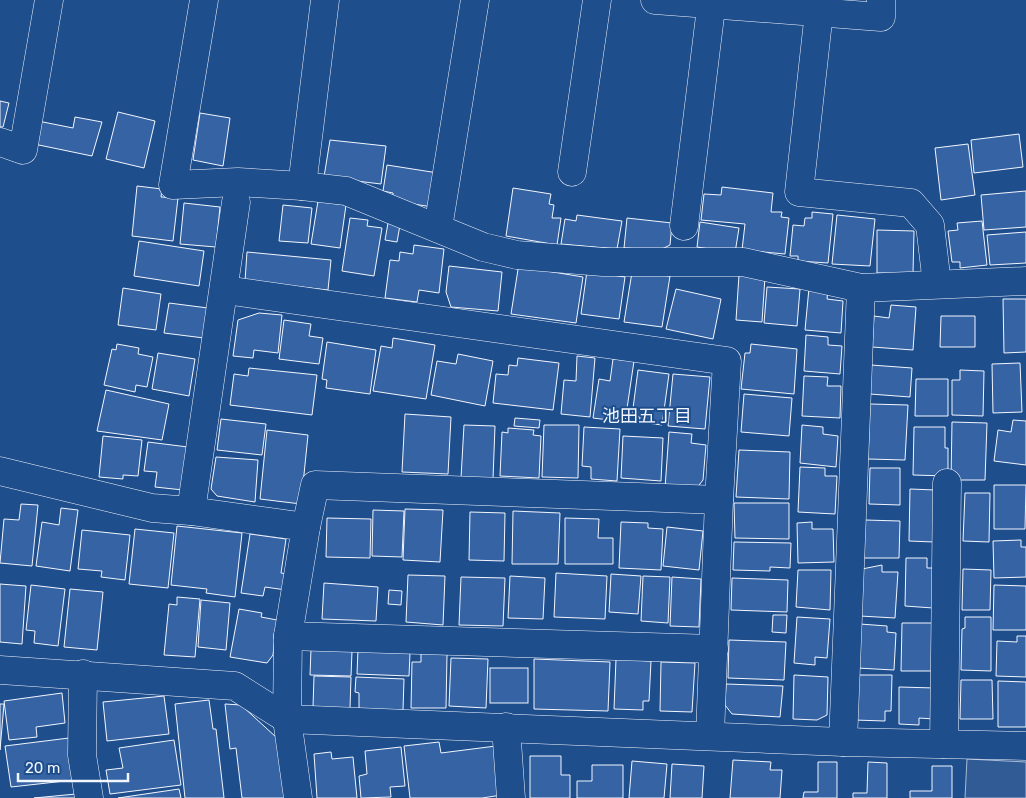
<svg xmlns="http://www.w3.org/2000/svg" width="1026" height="798" font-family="Rubik,'Noto Sans JP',sans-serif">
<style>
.parking{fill:#305b95;stroke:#a8bbd7}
.building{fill:#3563a3;stroke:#f2f6ff}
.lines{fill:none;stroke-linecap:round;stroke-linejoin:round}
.minor-casing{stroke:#f2f6ff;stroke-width:29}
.minor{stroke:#1f4e8c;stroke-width:28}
.labels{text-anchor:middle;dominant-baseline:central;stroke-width:4;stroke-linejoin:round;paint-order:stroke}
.neighbourhood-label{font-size:18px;fill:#f2f6ff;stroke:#1f4e8c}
</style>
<rect width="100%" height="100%" fill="#1f4e8c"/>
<path class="parking" d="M967,759l59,3v36h-61z"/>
<g class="building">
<path d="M0,101l9,2 -6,24h-3z"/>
<path d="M118,112l37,9 -11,47 -38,-9z"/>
<path d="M200,113l30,5 -7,48 -30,-6z"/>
<path d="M75,117l27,5 -10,34 -58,-12 4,-23 35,7z"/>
<path d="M1019,134l4,33 -49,6 -3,-33z"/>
<path d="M330,140l56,6 -5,38 -57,-7z"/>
<path d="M968,144l7,51 -34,5 -6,-52z"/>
<path d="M387,165l51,8 -5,34 -40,-6v-8l-10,-2z"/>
<path d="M137,186l25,3 -1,8 17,1 -5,43 -41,-5z"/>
<path d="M722,187l51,6 -2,19h11l-1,5 8,1 -4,36 -43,-4 3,-26 -44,-4 3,-26 17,1z"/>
<path d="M513,188l38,6 -2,10 5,1 -2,13h9l-4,27 -51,-9z"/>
<path d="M1026,191v36l-42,3 -3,-35z"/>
<path d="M318,201l28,4 -6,43 -29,-4z"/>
<path d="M184,203l36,4 -4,40 -36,-3z"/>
<path d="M283,205l29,3 -4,35 -29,-2z"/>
<path d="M812,212l21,2 -5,49 -30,-2v-5h-8l3,-31 11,1 1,-8h7z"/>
<path d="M577,215l45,6 -5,28 -56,-5 4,-25 11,2z"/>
<path d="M837,215l38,4 -5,47 -38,-2z"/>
<path d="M350,218l18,2 -1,6 15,2 -8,48 -32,-5z"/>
<path d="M627,218l45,5 -2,22 -10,5 -36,-2z"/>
<path d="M982,221l5,44 -27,3v-6h-8l-4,-31 10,-1 -1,-7z"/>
<path d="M700,222l39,6 -4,25 -38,-6z"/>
<path d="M388,223l12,2 -3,17 -12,-2z"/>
<path d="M877,230l37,1 -1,43 -36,-1z"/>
<path d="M1026,232v31l-36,2 -3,-30z"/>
<path d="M139,241l65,10 -5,35 -65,-10z"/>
<path d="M414,245l30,4 -5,44 -20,-3 -2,12 -32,-4 5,-38 9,1 1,-9 13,2z"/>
<path d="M247,252l84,8 -3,30 -83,-9z"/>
<path d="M519,263l22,7 42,7 -7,46 -65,-9z"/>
<path d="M449,266l53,6 -4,39 -47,-4 -5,-15z"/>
<path d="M587,271l38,6 -6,42 -38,-5z"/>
<path d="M632,272l38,4 -8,51 -38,-5z"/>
<path d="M739,275l26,2 -3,45 -26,-2z"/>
<path d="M767,287l33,2 -3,37 -33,-3z"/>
<path d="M123,288l38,6 -5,36 -38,-5z"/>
<path d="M809,288l19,2 -1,9 16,2 -2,32 -36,-3z"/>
<path d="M676,289l45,10 -8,40 -47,-10z"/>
<path d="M1003,299h23v53l-22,1z"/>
<path d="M169,303l39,5 -4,30 -40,-5z"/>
<path d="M891,305l25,2 -3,43 -41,-3 2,-31 15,2z"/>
<path d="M259,313l23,2 -4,38 -24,-3 -1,8 -20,-2 5,-36z"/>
<path d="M941,316h34v31h-35z"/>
<path d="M284,320l27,4 -2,12 14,2 -4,26 -40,-5z"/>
<path d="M806,335l22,2v8l14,1 -2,28 -36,-3z"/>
<path d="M393,338l42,7 -9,54 -53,-8 8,-45 11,2z"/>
<path d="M327,342l49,8 -6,44 -44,-6 1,-8 -5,-1z"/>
<path d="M117,344l22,4 -1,6 15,3 -6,30 -11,-2 -1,7 -31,-7 8,-36 4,1z"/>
<path d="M751,344l46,5 -3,45 -53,-5 4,-36h5z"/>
<path d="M158,353l37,6 -6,37 -37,-7z"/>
<path d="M458,354l35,7 -8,45 -54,-11 6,-34 19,3z"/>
<path d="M577,356l18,2 -5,59 -29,-3 3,-34 12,1z"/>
<path d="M518,358l41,5 -6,47 -60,-7 3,-29 12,1 1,-10 8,1z"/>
<path d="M613,359l21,2 -9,61 -32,-4 6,-39 11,2z"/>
<path d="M1020,363l2,49 -29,1 -1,-49z"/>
<path d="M871,365l41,3 -2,29 -40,-3z"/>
<path d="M249,368l68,7 -5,40 -82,-10 4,-31 14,2z"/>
<path d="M638,370l31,4 -7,51 -23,-3 1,-5 -8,-1z"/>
<path d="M960,370l24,1 -1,45 -31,-1v-35h8z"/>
<path d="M673,374l37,3 -5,52 -37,-3z"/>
<path d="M804,376l24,1 -1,9h14l-1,32 -38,-2z"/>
<path d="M916,379h32v37h-33z"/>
<path d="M106,390l63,14 -7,36 -65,-9z"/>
<path d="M744,394l48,4 -3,38 -48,-4z"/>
<path d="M870,404l38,1 -3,55 -37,-1z"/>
<path d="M405,414l46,3 -3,57 -46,-2z"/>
<path d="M515,418l25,2 -1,8 -25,-2z"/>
<path d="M221,419l45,5 -4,31 -45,-5z"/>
<path d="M1013,420l13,1v44l-32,-4 4,-31 13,2z"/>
<path d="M952,422l35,1 -2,57h-34z"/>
<path d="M464,425l31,1 -2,53 -32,-1z"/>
<path d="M544,425h35l-1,53 -36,-1z"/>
<path d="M802,425l21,2v7l15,2 -2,31 -36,-4z"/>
<path d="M584,427l36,2 -3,52 -26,-2v-12l-9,-1z"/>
<path d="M914,427h31v21h3v28l-35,-1z"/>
<path d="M508,428l26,2 -1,5 8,1 -2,42 -39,-2 2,-44 6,1z"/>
<path d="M267,430l41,5 -7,69 -41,-5z"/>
<path d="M669,432l23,2 -1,9 15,2 -3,35 -7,9 -31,-1z"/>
<path d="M103,436l39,4 -4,36 -15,-1v4l-24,-2z"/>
<path d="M623,436l40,2 -2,43 -40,-3z"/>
<path d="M148,442l40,5 -5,43 -28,-3 2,-15 -13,-1z"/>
<path d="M739,450l51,2 -1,47 -53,-2z"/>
<path d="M216,457l42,3 -3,42 -38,-6 -6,-7z"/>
<path d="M800,467l25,1v8h12l-2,38 -37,-2z"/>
<path d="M870,468h30v37l-31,-1z"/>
<path d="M994,485h32l-1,44h-31z"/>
<path d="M910,489l25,1 -1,52 -25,-1z"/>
<path d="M965,493h25l-1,49 -26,-1z"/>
<path d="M734,503h55v36l-54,-1z"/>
<path d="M21,504l17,1 -6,61 -32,-3 4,-44 15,1z"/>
<path d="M61,508l17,2 -8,61 -34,-5 6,-44 17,3z"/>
<path d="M405,509l38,1 -3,52 -37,-2z"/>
<path d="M373,510l31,1 -2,46 -30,-1z"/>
<path d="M513,511l47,2 -2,51h-46z"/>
<path d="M470,512l35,1 -1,48 -35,-1z"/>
<path d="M327,518l44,1 -1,39 -44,-1z"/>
<path d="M565,518l34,1 -1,19h15v26h-48z"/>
<path d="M865,520l35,1 -1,37h-35z"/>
<path d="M621,522l27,1v5l15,1 -2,41 -42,-2z"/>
<path d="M812,522v7h21l1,33 -36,1 -1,-40z"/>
<path d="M177,526l65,7 -7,64 -29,-4 1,-4 -36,-4z"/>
<path d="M667,527l36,4 -4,39 -36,-4z"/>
<path d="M135,529l39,4 -6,55 -39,-4z"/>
<path d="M82,530l48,5 -5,45 -24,-3 1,-6 -24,-2z"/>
<path d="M250,534l36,5 -5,34 7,1 -2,16 -21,-3 -2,9 -22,-3z"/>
<path d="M1021,540v7h5v30l-32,1 -1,-37z"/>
<path d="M734,542l57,1 -1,25 -20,-1v4l-37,-1z"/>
<path d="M906,558h21v10h8l-2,40 -28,-2z"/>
<path d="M882,565v7h16l-3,46 -35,-2 2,-47z"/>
<path d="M963,569l28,1 -1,40h-28z"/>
<path d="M798,570h33l-1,40 -34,-3z"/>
<path d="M556,573l51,3 -2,43 -51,-2z"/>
<path d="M611,574l30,2 -3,38 -29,-2z"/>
<path d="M408,575l37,1 -2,49 -37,-3z"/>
<path d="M510,576l35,2 -2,41 -35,-1z"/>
<path d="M643,576l27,1 -2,46 -27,-2z"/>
<path d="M461,577l44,1 -2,48 -44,-1z"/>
<path d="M672,577l29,2 -2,48 -29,-1z"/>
<path d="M732,578l56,2 -1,32 -56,-2z"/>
<path d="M324,583l54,4 -2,34 -54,-2z"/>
<path d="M0,584l26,2 -4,58 -22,-2z"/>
<path d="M31,585l34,4 -7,57 -24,-3 1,-12 -9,-1z"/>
<path d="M994,585l32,1v44h-33z"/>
<path d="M70,589l33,3 -6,58 -33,-3z"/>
<path d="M389,590l13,1 -1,14 -13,-1z"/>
<path d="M177,597l23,2 -5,58 -31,-2 5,-51 8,1z"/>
<path d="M201,600l29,3 -4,47 -28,-3z"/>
<path d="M239,609l23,4 -1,4 16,3 -4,35 -6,8 -37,-6z"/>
<path d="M773,615h14l-1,18 -14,-1z"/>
<path d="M797,617l33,2 -3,39 -12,-1v8l-21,-2z"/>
<path d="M965,617h26v54l-30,-1 1,-41 3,-1z"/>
<path d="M902,623h33l-2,48h-32z"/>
<path d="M860,624l27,2v6l9,1 -2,37 -37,-2z"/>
<path d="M1017,636h9v41l-30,-1 1,-35 20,1z"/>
<path d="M729,640l57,2 -2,38 -56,-2z"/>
<path d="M311,649l41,2 -1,25 -41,-1z"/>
<path d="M358,649l12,3 40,1 -1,23 -52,-2z"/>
<path d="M421,653l26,1 -1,54h-35l1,-46h9z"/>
<path d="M451,658l37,1 -2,49 -37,-2z"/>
<path d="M534,659l76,3 -2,49 -74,-2z"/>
<path d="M616,659l35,2 -2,40h-6v9l-29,-1z"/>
<path d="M661,662l34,1 -3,49 -32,-1z"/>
<rect x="490" y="668" width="38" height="35"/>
<path d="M794,675l34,2 -1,38 -10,5 -24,-1z"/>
<path d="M854,675h38l-1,36h-6v10l-31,-1z"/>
<path d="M314,676l37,1 -1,31 -37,-1z"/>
<path d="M356,677l48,2 -1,31 -44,-1v-16l-4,-1z"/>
<path d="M961,680h31l1,39h-33z"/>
<path d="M998,681l28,1v45h-28z"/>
<path d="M726,684l57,2 -3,31 -48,-3 -7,-9z"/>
<path d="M899,687l36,1 -1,31 -15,-1v7l-20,-1z"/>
<path d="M62,693l3,30 -29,4 1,10 -28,3 -5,-39z"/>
<path d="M164,696l5,38 -62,7 -4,-39z"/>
<path d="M209,700l4,29h3l8,69h-39l-10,-94z"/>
<path d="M0,704h4l-4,46z"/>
<path d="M225,704l16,1 36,33 9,60h-44l-6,-50 -6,1z"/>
<path d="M69,738l5,42 -63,7 -6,-41z"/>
<path d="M174,740l7,45 -71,9 -4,-24 17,-2 -4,-20z"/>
<path d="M439,742l2,11 55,-7 6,49 -20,3h-72l-6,-52z"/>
<path d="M401,747l4,39 -15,1 1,10 -30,1 -2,-22 8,-2 -2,-23z"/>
<path d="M331,752l1,7 21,-2 4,41h-40l-3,-44z"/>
<path d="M530,756h31v19h9v23h-40z"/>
<path d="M733,760l38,2 -1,8h12l-2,28h-50z"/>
<path d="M632,761l35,3 -3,34h-35z"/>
<path d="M818,762h19v36h-34l1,-6h14z"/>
<path d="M868,762l19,1v35h-34v-5h14z"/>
<path d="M672,764l32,2 -2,32h-32z"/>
<path d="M592,765h31v33h-46v-17h15z"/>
<path d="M932,766h20v32h-42v-7h22z"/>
<path d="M179,789l2,9h-63z"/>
<path d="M76,794v4h-42z"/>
</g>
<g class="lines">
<defs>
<g id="minor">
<path d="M204,0l-31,185 65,-3 64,4 44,5 137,56 34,8 86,7h140l118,26 165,-7"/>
<path d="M655,0l226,17v-17"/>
<path d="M819,12l-20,180 112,11 19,22 7,59"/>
<path d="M0,142l23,8 26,-150"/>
<path d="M572,172l25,-172"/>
<path d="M302,186l23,-186"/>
<path d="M236,202l-45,309 115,16 -18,109 -1,83 11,79"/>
<path d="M684,226l28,-226"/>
<path d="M438,228l37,-228"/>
<path d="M225,290l502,71 -8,139 -9,236"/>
<path d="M0,471l152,37 39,3"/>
<path d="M306,527l9,-42 404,15"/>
<path d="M288,636l426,13"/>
<path d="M0,670l235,16 52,33 556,23 183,4"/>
<path d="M83,674l-1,81 7,43"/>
<path d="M506,727l5,71"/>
<path d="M843,742l18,-454"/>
<path d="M944,744l3,-261"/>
</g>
</defs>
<use href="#minor" class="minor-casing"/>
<use href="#minor" class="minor"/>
</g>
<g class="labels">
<g class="neighbourhood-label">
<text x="647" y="416">池田五丁目</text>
</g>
</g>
<path d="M18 773v8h110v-8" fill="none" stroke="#f2f6ff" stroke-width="2.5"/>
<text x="25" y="773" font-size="15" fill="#f2f6ff" stroke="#1f4e8c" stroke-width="4" paint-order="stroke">20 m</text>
</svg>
